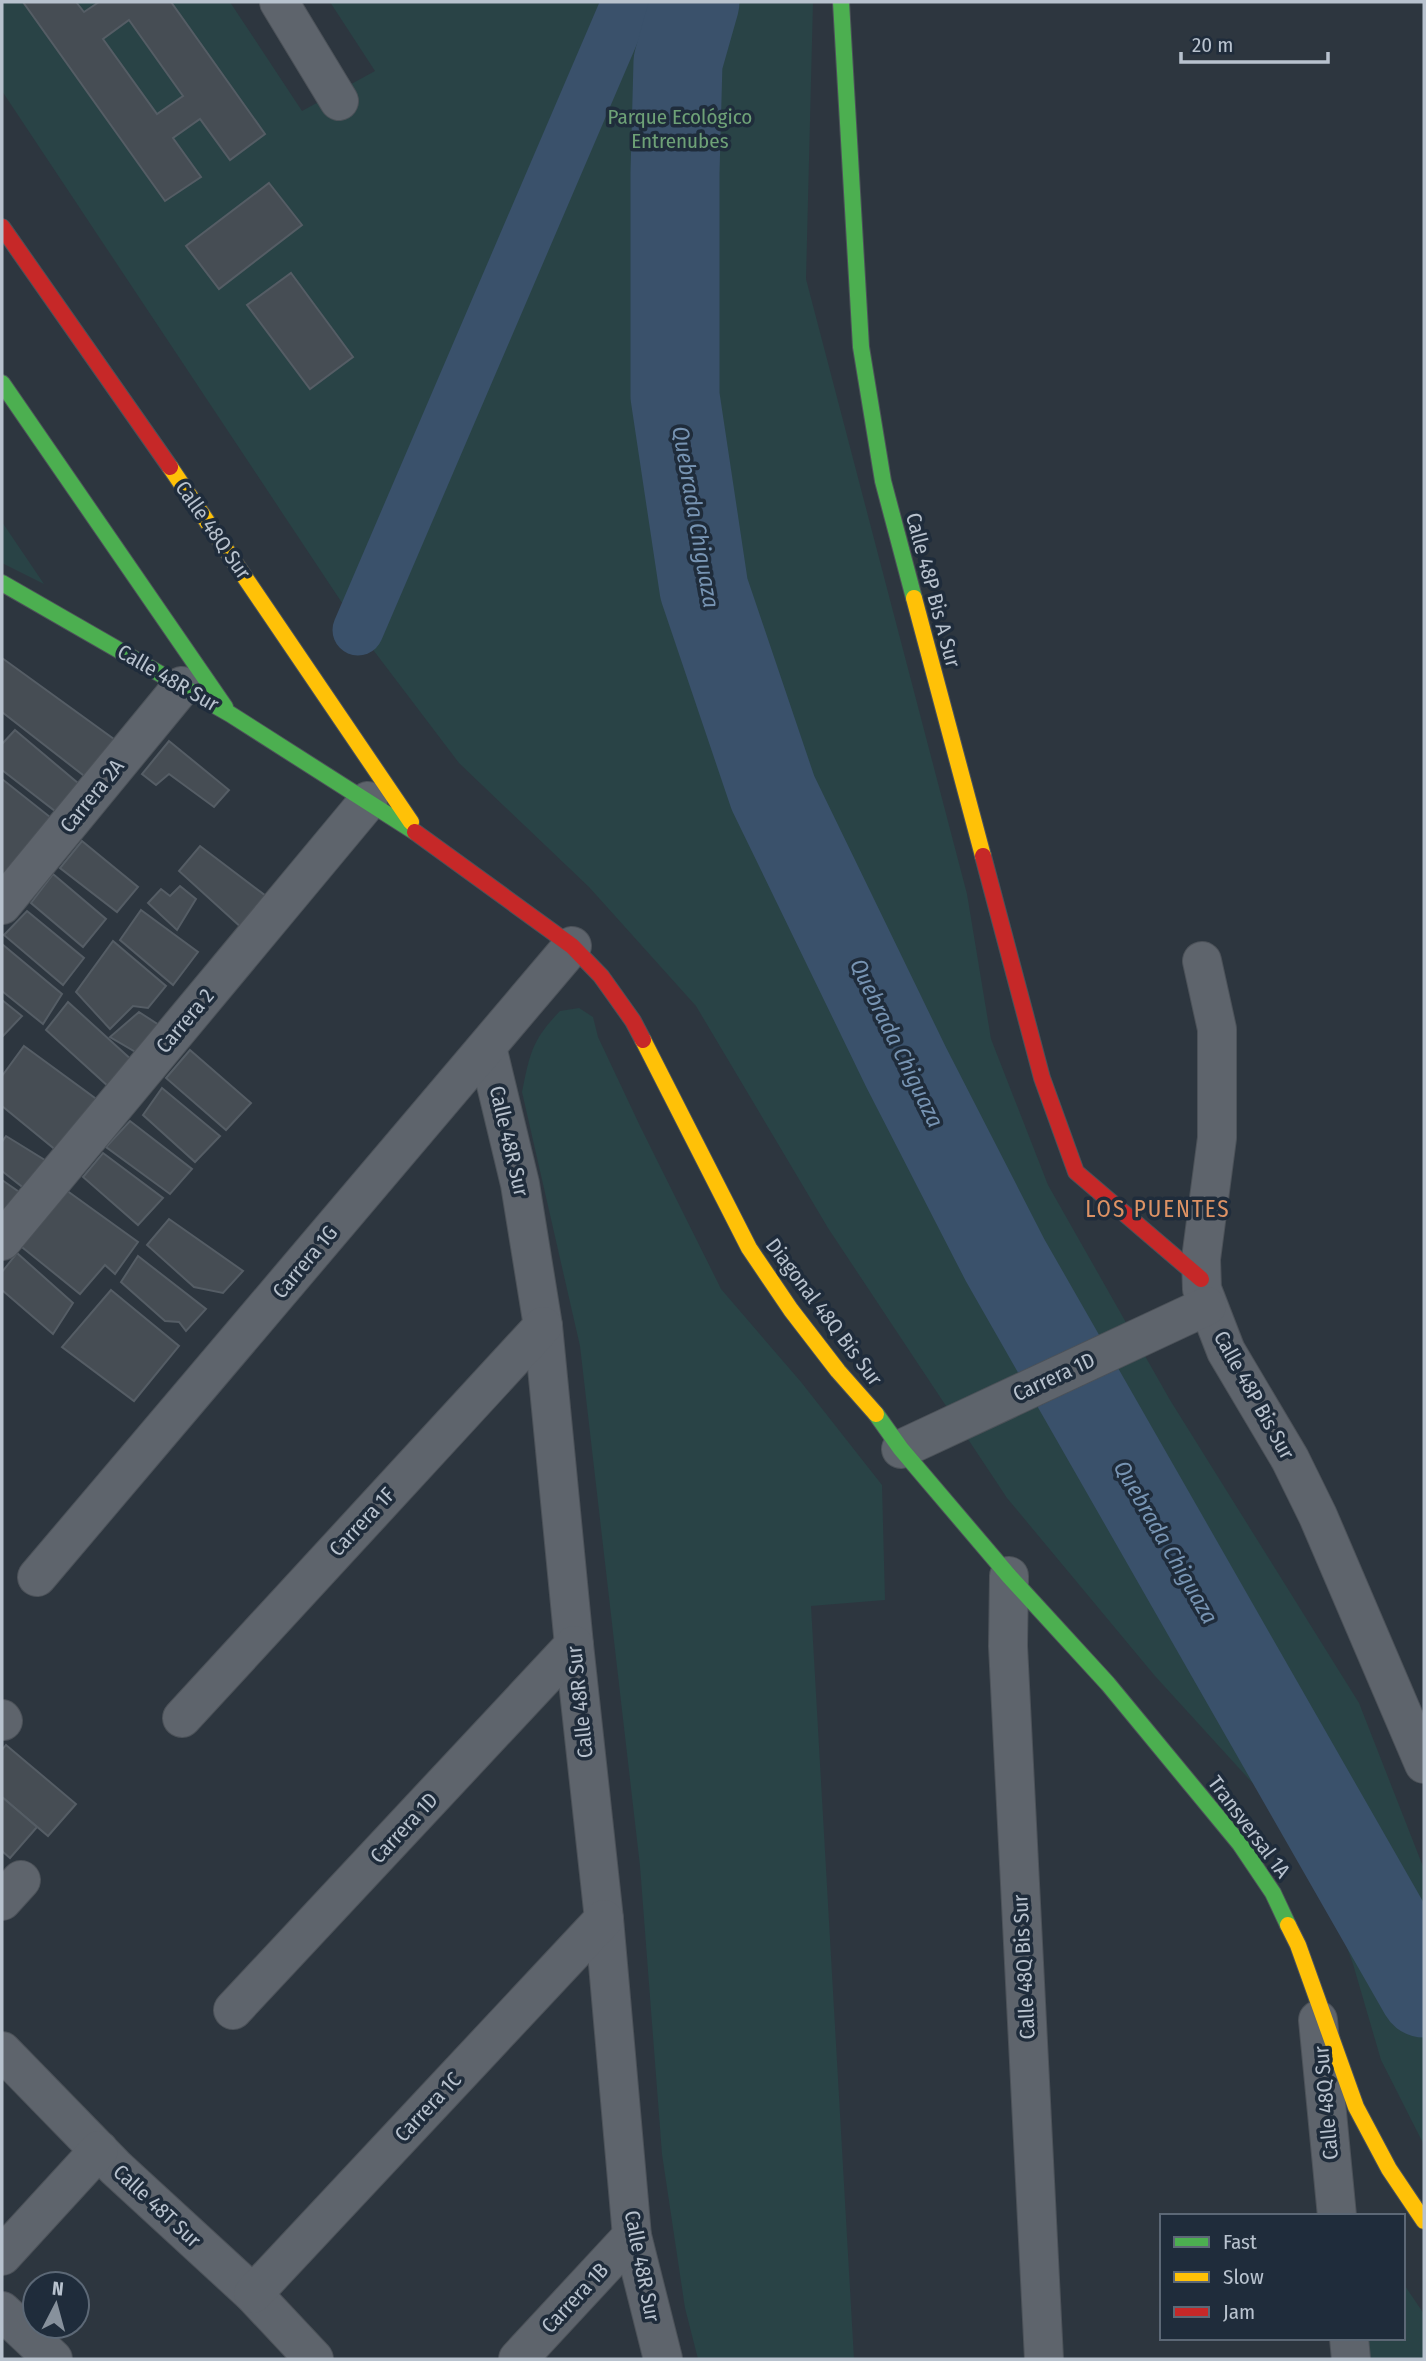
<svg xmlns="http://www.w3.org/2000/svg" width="1426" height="2361" font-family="'Fira Sans Condensed',sans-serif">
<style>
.green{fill:#294346}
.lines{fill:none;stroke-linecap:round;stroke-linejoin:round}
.canal{stroke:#3a516b;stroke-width:51}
.river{stroke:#3a516b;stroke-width:89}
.building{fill:#464d54;stroke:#555d65;stroke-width:2;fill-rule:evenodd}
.street-casing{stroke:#4c5259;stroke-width:40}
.fast-casing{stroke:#4c5259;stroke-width:18}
.slow-casing{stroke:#4c5259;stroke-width:18}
.jam-casing{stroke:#4c5259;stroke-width:18}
.street{stroke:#5e646c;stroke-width:38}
.fast{stroke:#4caf50;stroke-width:16}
.slow{stroke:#ffc107;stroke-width:16}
.jam{stroke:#c62828;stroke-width:16}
.labels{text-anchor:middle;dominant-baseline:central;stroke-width:7;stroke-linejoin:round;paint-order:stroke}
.park-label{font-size:21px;fill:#6ea177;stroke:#1f2c3b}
.street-label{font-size:21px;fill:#b8c2ce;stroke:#1f2c3b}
.water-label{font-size:23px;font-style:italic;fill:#7794b3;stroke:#1f2c3b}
.neighbourhood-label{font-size:23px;letter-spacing:2px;fill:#dd9264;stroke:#1f2c3b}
</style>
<rect width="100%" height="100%" fill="#2d363f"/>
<g class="green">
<path d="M2,2h228l72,109 73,-40 -45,-69h483l-7,277 161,615 24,145 57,146 122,215 189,303 65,166v276l-43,-85 -28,-96 -22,-60 -26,-51 -37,-53 -113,-124 -148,-178 -179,-270 -132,-222 -107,-119 -130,-124 -85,-112 -372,-560z"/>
<path d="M2,522l42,62 -42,-21z"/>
<path d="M579,1008l14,9 5,20 42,89 81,163 80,93 81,103 3,115 -74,6 43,753h-156l-13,-51 -23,-154 -22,-288 -60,-520 -58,-254c8,-39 10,-52 38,-81z"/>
<path d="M1403,2283l21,31v45h-58l-2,-21h39z"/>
</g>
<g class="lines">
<path class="canal" d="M358,630l265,-618 11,-10"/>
<path class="river" d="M695,2l-17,60 -3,111v223l29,193 69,204 133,274 99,193 419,733"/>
</g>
<g class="building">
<path d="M23,2h53l8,10 15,-10h72l94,132 -35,26 -30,-41 -27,19 28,39 -36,24zM129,20l54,76 -26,18 -54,-75z"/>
<path d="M269,183l33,42 -83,64 -33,-43z"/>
<path d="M291,273l62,84 -43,32 -63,-84z"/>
<path d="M2,658l116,84 -26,40 -90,-70z"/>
<path d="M15,730l70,59 -21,29 -62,-48v-26z"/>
<path d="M169,741l60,49 -15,17 -45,-33 -13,11 -14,-11z"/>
<path d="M2,779l53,42 -53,56z"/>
<path d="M82,841l56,46 -21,25 -57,-44z"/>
<path d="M200,846l70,53 -27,30 -64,-58z"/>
<path d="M53,874l53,45 -23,28 -52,-44z"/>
<path d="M180,886l16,13 -19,31 -29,-27 13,-14 9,7z"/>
<path d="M141,910l57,42 -25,33 -53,-45z"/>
<path d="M27,911l57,47 -21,27 -59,-50z"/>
<path d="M113,941l53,45 -18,22 -15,-2 -23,23 -34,-37z"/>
<path d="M2,944l60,50 -19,30 -41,-33z"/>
<path d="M2,1000l20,16 -20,21z"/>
<path d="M68,1002l66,60 -25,25 -63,-57z"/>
<path d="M139,1012l23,15 -23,27 -29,-17z"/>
<path d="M24,1046l75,55 -42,50 -55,-45v-30z"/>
<path d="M190,1050l61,53 -25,27 -60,-52z"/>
<path d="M162,1088l58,48 -25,26 -52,-47z"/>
<path d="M130,1121l62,48 -22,25 -64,-47z"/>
<path d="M6,1136l42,26 -23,27 -23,-18v-29z"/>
<path d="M103,1153l60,45 -25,27 -55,-48z"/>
<path d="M2,1180l20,14 -20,22z"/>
<path d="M66,1190l72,52 -23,32 -10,-9 -25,29 -62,-50z"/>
<path d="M169,1219l74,52 -20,22 -29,-6 -47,-42z"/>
<path d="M17,1253l56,50 -20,31 -51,-44v-18z"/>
<path d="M138,1256l68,53 -20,22 -7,-9 -14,-1 -44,-39z"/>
<path d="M111,1290l68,56 -45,55 -72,-54z"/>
<path d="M6,1745l70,59 -28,32 -46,-39v-47z"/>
<path d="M2,1797l35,30 -27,31 -8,-7z"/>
</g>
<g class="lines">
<defs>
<g id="street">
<path d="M279,2l60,99"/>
<path d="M2,905l180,-219"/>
<path d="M1202,961l15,68v109l-16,121 1,30 24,62 64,108 28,57 106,248"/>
<path d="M487,1047l33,137 23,142 31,319 30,274 28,317 31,123"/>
<path d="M2,1241l366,-440"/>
<path d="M901,1449l306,-143"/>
<path d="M1009,1576l-1,70 36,713"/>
<path d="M37,1577l535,-631"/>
<path d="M182,1718l361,-392"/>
<path d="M2,1719l1,2"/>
<path d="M2,1901l19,-21"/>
<path d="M233,2010l341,-365"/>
<path d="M1318,2020l19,196"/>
<path d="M2,2051l114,117 137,126 61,65"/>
<path d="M2,2256l97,-106"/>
<path d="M253,2294l351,-375"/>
<path d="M2,2311l51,48"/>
<path d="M1349,2338l2,21"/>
<path d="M518,2359l114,-123"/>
</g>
<g id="fast">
<path d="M841,2l20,345 22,134 31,117"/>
<path d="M2,383l223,324"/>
<path d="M2,583l228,131 185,118"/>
<path d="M876,1414l25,35 108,127 99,108 132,160 33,49 15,32"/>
</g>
<g id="slow">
<path d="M170,467l241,355"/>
<path d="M914,598l69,258"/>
<path d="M643,1040l106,208 42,62 47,61 38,43"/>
<path d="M1288,1925l10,20 58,162 33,62 35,52"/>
</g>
<g id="jam">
<path d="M2,227l168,240"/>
<path d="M415,832l157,114 29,30 32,45 10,19"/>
<path d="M983,856l59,222 34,94 125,107"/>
</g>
</defs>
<use href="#street" class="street-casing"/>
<use href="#fast" class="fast-casing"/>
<use href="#slow" class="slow-casing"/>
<use href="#jam" class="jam-casing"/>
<use href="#street" class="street"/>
<use href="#fast" class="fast"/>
<use href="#slow" class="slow"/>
<use href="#jam" class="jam"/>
</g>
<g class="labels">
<g class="park-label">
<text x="680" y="117">Parque Ecológico<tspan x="680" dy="24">Entrenubes</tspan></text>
</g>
<g class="street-label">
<text transform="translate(213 530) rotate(55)">Calle 48Q Sur</text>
<text transform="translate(933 590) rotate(75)">Calle 48P Bis A Sur</text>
<text transform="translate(168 678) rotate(30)">Calle 48R Sur</text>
<text transform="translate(92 796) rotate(-51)">Carrera 2A</text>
<text transform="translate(185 1021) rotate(-50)">Carrera 2</text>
<text transform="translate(509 1141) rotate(77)">Calle 48R Sur</text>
<text transform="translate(305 1262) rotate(-50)">Carrera 1G</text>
<text transform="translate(824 1312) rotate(53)">Diagonal 48Q Bis Sur</text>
<text transform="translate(1054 1377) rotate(-25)">Carrera 1D</text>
<text transform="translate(1254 1395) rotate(61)">Calle 48P Bis Sur</text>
<text transform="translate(362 1522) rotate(-47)">Carrera 1F</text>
<text transform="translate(580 1702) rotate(-96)">Calle 48R Sur</text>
<text transform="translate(1249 1827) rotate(53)">Transversal 1A</text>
<text transform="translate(404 1828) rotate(-47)">Carrera 1D</text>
<text transform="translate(1024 1967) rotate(-93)">Calle 48Q Bis Sur</text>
<text transform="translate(1326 2103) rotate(-95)">Calle 48Q Sur</text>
<text transform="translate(428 2107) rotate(-47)">Carrera 1C</text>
<text transform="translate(157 2206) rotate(43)">Calle 48T Sur</text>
<text transform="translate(642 2266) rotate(79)">Calle 48R Sur</text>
<text transform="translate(575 2298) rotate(-47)">Carrera 1B</text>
</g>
<g class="water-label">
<text transform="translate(696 517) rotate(80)">Quebrada Chiguaza</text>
<text transform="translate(897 1043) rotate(64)">Quebrada Chiguaza</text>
<text transform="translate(1166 1542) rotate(60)">Quebrada Chiguaza</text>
</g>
<g class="neighbourhood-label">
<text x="1158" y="1209">LOS PUENTES</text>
</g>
</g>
<rect width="1426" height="2361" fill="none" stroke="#b8c2ce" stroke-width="7"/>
<rect x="1160" y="2214" width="245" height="126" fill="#1f2c3b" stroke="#5c6876" stroke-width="2"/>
<rect x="1174" y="2237" width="35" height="10" fill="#4caf50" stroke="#5c6876" stroke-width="2"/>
<text x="1223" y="2249" font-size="21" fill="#b8c2ce">Fast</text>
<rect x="1174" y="2272" width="35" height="10" fill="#ffc107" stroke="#5c6876" stroke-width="2"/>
<text x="1223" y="2284" font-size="21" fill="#b8c2ce">Slow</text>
<rect x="1174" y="2307" width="35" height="10" fill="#c62828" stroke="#5c6876" stroke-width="2"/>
<text x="1223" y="2319" font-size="21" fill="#b8c2ce">Jam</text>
<g transform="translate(56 2305) rotate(6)"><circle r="33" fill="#1f2c3b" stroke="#5c6876" stroke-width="2"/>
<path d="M0-5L12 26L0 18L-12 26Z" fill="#87919c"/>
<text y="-10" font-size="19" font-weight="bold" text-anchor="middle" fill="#b8c2ce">N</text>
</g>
<path d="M1181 52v10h147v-10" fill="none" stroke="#b8c2ce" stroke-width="3.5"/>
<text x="1192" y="52" font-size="21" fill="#b8c2ce" stroke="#1f2c3b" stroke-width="5" paint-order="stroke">20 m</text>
</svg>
